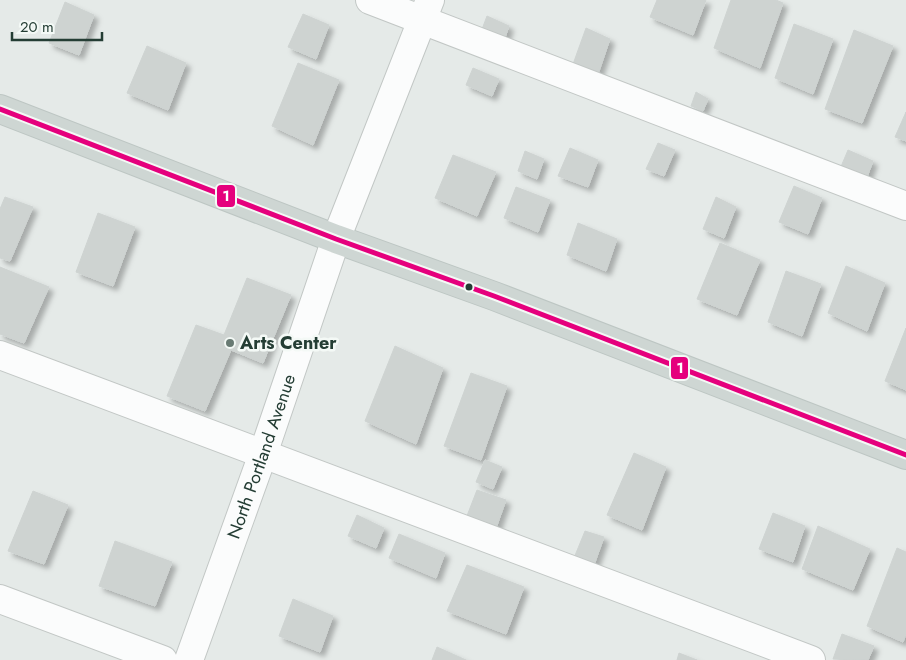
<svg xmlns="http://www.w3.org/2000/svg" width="906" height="660" font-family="Jost,sans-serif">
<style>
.building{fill:#ced3d1;stroke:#ced3d1;filter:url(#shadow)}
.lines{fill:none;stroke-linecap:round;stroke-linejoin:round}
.minor-casing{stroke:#c2c7c5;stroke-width:30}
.major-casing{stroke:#bdc6c3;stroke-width:30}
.minor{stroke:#fbfcfc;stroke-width:28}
.major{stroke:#ced6d3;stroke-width:28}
.bus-1-casing{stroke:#f4f9f6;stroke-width:9}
.bus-1{stroke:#e5007d;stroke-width:5}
.bus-dot{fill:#243d34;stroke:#f4f9f6;stroke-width:2}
.poi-dot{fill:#687a73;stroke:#f4f9f6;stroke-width:2}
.labels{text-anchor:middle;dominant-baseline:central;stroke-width:5;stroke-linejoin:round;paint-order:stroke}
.poi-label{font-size:18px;font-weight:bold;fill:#243d34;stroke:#f4f9f6;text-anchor:start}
.street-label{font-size:18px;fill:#243d34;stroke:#f4f9f6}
.line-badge{stroke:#f4f9f6;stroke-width:2}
.badge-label{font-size:14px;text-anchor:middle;font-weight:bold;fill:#fff}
</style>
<defs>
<filter id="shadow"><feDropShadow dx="4.5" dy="4.5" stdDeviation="2.5" flood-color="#0004"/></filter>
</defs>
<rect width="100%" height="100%" fill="#e5eae8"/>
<g class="building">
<path d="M657,0h49l-13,35 -43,-18z"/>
<path d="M731,0h45l7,3 -23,65 -46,-20z"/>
<path d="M65,2l29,13 -15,40 -30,-12z"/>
<path d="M303,14l26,11 -13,34 -28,-12z"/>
<path d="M487,16l22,10 -5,15 -23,-9z"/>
<path d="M794,24l39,15 -20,55 -38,-16z"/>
<path d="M586,28l24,11 -13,38 -25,-10z"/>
<path d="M854,30l39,16 -31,77 -37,-14z"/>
<path d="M147,46l39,17 -18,47 -41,-17z"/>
<path d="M298,63l41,17 -26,65 -41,-19z"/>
<path d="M473,68l26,11 -7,17 -26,-11z"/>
<path d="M696,92l12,7 -5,12 -12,-5z"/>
<path d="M906,112v29l-11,-4z"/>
<path d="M658,143l17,7 -11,26 -18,-7z"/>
<path d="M570,148l28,12 -10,27 -30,-11z"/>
<path d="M848,150l25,11 -7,19 -26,-11z"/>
<path d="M525,151l19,8 -7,20 -19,-8z"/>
<path d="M453,155l43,17 -19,44 -42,-18z"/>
<path d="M794,186l28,12 -14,36 -29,-12z"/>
<path d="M516,187l34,13 -12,32 -34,-14z"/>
<path d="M5,197l28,10 -23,54 -10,-3v-49z"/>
<path d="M716,197l20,10 -12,31 -21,-9z"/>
<path d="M98,213l37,14 -22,59 -37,-14z"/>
<path d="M578,223l39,16 -11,32 -39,-16z"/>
<path d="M720,243l40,17 -23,55 -40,-16z"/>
<path d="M846,266l39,17 -18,48 -39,-18z"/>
<path d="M0,267l49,20 -25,56 -24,-9z"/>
<path d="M786,271l35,13 -19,52 -34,-14z"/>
<path d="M247,278l44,17 -28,68 -32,-13 -26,61 -38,-15 29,-71 28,10z"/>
<path d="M906,328v62l-21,-9z"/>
<path d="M395,346l48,22 -27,76 -51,-23z"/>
<path d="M471,373l36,13 -26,74 -37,-14z"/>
<path d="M634,453l32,14 -24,63 -35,-15z"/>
<path d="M485,460l17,7 -9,22 -17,-7z"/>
<path d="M477,490l29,10 -11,31 -30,-10z"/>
<path d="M33,491l35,14 -24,59 -36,-13z"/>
<path d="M773,513l32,13 -12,36 -34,-13z"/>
<path d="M357,515l27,13 -8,20 -28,-12z"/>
<path d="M818,526l52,23 -17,41 -51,-21z"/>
<path d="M585,531l19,6 -10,28 -20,-7z"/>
<path d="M399,534l46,19 -9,25 -47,-20z"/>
<path d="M115,541l57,21 -17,44 -56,-20z"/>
<path d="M897,548l9,4v82l-3,8 -36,-16z"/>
<path d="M467,565l57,22 -18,47 -59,-23z"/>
<path d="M293,599l40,17 -13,36 -41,-16z"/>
<path d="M842,634l32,12 -6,14 -35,-1z"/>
<path d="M437,647l29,13h-34z"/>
<path d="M679,653l18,7h-20z"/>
</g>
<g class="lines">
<defs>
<g id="minor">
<path d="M370,0l536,206"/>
<path d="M0,355l811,305"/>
<path d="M0,599l163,61"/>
<path id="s1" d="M189,660l74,-206 73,-215 94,-239"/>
</g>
<path id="major" d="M0,109l336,130 158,57 412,159"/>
</defs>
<use href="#minor" class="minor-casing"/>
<use href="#major" class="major-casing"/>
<use href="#minor" class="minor"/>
<use href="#major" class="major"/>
<defs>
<path id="bus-1" d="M0,109l336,130 158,57 412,159"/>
</defs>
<use href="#bus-1" class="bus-1-casing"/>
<use href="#bus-1" class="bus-1"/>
</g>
<circle class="bus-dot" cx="469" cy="287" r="4.5"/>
<circle class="poi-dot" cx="230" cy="343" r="5"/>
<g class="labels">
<g class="poi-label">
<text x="240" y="343">Arts Center</text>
</g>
<g class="street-label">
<text stroke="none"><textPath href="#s1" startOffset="216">North Portland Avenue</textPath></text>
</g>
</g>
<g class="line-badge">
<rect x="216" y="184" width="20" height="24" rx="5" fill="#e5007d"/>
<rect x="670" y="356" width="19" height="24" rx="5" fill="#e5007d"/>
</g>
<g class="badge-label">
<text x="226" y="201">1</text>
<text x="680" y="373">1</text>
</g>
<path d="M12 32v8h90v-8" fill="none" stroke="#243d34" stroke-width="2.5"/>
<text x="20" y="32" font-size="15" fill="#243d34" stroke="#f4f9f6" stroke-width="4" paint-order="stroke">20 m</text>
</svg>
